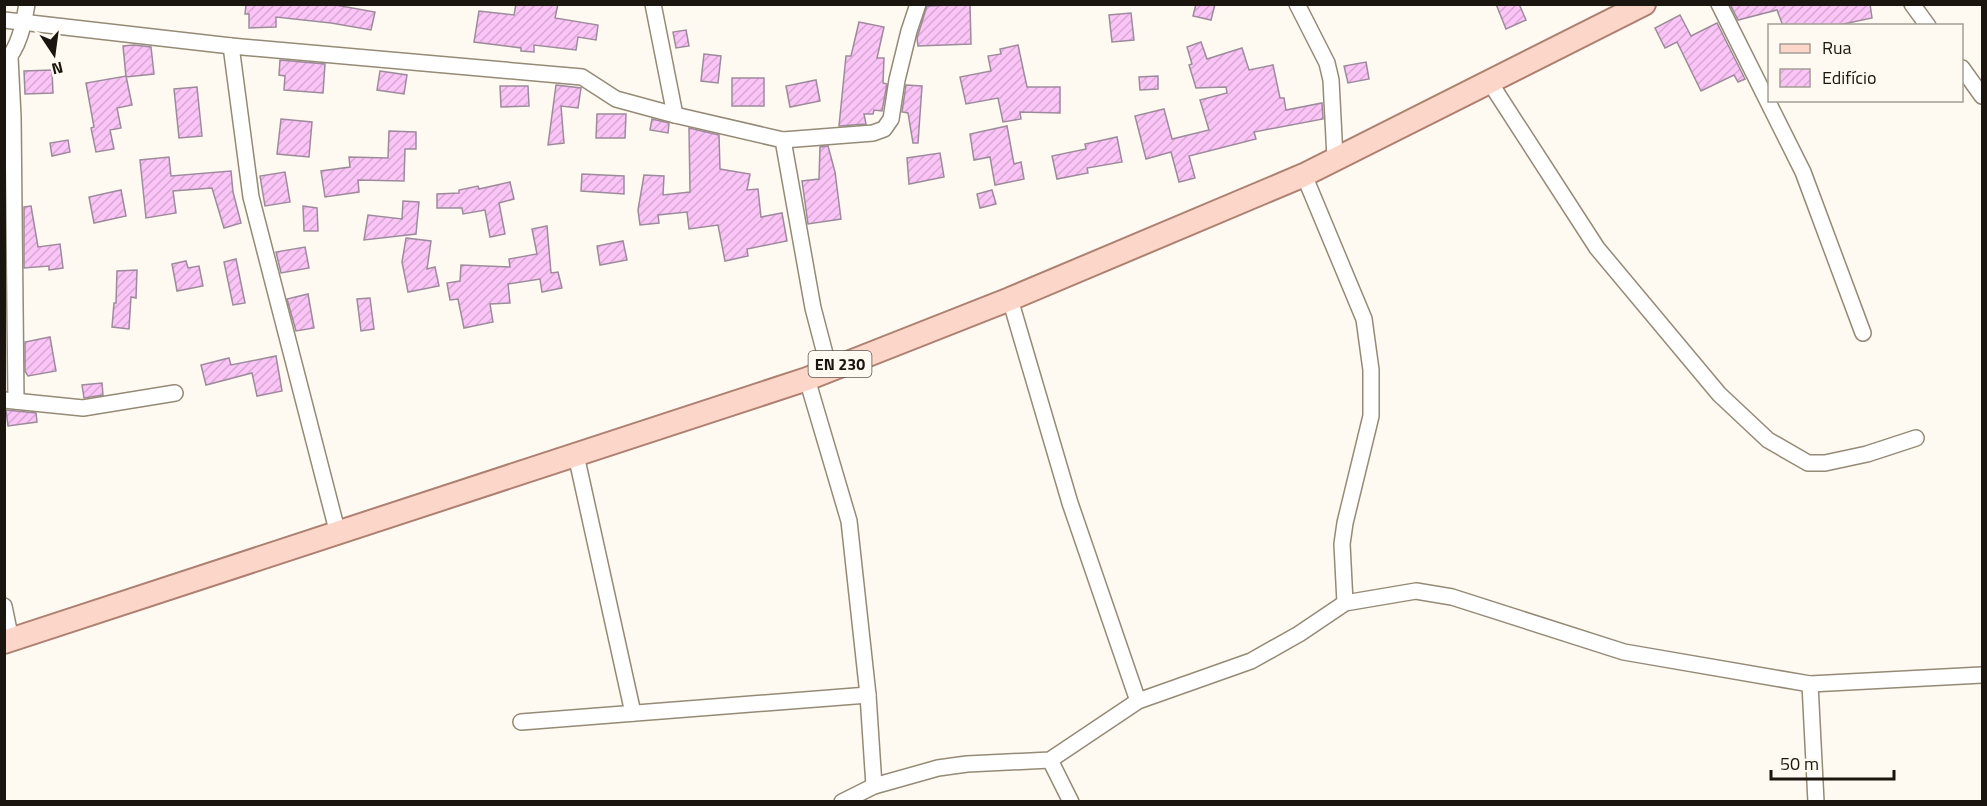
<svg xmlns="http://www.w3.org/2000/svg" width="1987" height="806" font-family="'Titillium Web',sans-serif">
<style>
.building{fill:url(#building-hatch);stroke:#9d8b9c;stroke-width:1.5}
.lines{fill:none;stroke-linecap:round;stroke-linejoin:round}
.street-casing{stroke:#958a76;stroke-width:18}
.primary-casing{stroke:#ad8071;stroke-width:26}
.street{stroke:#fff;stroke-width:15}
.primary{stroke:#fdd6ca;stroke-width:22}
.labels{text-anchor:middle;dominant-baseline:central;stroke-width:6;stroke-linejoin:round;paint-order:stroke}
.shield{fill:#fef9f1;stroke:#5e5952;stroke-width:1.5}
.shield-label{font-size:16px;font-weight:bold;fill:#1a150e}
</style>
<defs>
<pattern id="building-hatch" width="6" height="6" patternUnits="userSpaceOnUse" patternTransform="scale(1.5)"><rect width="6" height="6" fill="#fac4f6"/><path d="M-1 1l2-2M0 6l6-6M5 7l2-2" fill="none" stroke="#d6a8d2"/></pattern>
</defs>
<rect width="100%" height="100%" fill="#fef9f1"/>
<g class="building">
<path d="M330,4l45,8 -4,18 -40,-7 -55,-6v10l-27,1v-14h-4l1,-9z"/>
<path d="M516,4h42l-3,14 43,7 -2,15 -18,-3 -2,13 -42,-5v7l-13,-1v-3l-47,-6 5,-31 35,4z"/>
<path d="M970,4l1,40 -53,2 -1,-8 10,-32z"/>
<path d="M1196,4h19l-4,16 -18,-4z"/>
<path d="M1496,4h23l7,16 -20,9z"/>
<path d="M1730,4h140l2,14 -38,8h-51l-6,-16 -39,10z"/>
<path d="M1131,13l3,27 -22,2 -3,-27z"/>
<path d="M1680,15l11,21 26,-13 28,56 -7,3 -4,-7 -33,16 -24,-49 -12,6 -10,-20z"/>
<path d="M859,22l25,5 -7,31h7l-1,25 4,1 -5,27 -8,-1 -1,4h-9l2,10 -27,2 7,-70h5z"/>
<path d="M686,30l3,16 -13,2 -3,-16z"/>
<path d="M1201,42l6,17 35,-11 7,22 24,-5 7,33h4l2,12 36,-7 1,16 -69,13 2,7 -67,17 6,22 -16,4 -8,-30 -25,7 -11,-43 29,-7 8,30 37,-9 -9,-30 27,-7 -1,-6 -30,1 -7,-23 3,-1 -5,-17z"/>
<path d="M134,45l17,2 3,27 -28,3 -3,-31z"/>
<path d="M1018,45l9,42h33v26l-40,-1 1,7 -18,3 -5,-24 -32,6 -6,-27 31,-6 -3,-15 13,-2 -1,-5z"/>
<path d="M704,54l17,2 -3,27 -17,-2z"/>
<path d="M280,60l45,4 -2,29 -39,-3 1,-14 -6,-1z"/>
<path d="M1366,62l3,17 -21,4 -4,-17z"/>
<path d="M52,70l1,23 -28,1 -1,-23z"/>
<path d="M380,71l27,4 -3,19 -27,-4z"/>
<path d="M126,76l6,29 -15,3 4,20 -11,2 4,19 -18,3 -5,-24 3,-1 -8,-44z"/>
<path d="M1158,76v13l-18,1 -1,-13z"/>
<rect x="732" y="78" width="32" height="28"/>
<path d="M816,80l4,21 -30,6 -4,-21z"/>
<path d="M556,85l25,3 -3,20 -17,-2 3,37 -16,2z"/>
<path d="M906,85l16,1 -4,57h-5l-5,-30 -6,-1z"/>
<path d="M500,86h28l1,20 -28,1z"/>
<path d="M197,87l5,49 -23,2 -5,-49z"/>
<path d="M597,114h29l-1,24h-29z"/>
<path d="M281,119l31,3 -3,35 -32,-3z"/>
<path d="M652,119l17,4 -1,10 -18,-3z"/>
<path d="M1007,126l7,38 7,-2 3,17 -29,6 -5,-28 -16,3 -4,-26z"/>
<path d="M689,128l30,7 1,34 30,5 -3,16 11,-1 3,28 21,-4 5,28 -40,8 1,7 -23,5 -7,-36 -29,4 -2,-17 -29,3 1,8 -19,2 -2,-15 6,-35 20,1 -1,19 27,-3z"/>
<path d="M389,131l27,1v17h-11l-1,32 -46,-1 1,12 -34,5 -4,-26 29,-4 -1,-10 39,1z"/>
<path d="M1117,137l5,25 -35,6 1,5 -31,6 -5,-23 34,-7 -1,-5z"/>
<path d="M68,140l2,12 -18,4 -2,-13z"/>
<path d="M828,146l7,26 6,47 -33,5 -6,-43 17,-2 1,-32z"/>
<path d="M940,153l4,24 -35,7 -2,-26z"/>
<path d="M169,157l2,19 60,-5 2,21 8,31 -17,5 -12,-40 -39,3 3,22 -30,5 -6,-58z"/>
<path d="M285,172l5,30 -25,4 -5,-30z"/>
<path d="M582,174l42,2v18l-43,-3z"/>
<path d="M510,182l4,17 -15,4 6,31 -15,3 -5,-27 -22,4 -1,-6h-25v-14l22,-1v-3l19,-4 1,3z"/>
<path d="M121,190l5,26 -32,7 -5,-26z"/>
<path d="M992,190l4,14 -16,4 -3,-14z"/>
<path d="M403,201l16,1 -3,32 -52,6 4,-25 34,4z"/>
<path d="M31,206l7,41 22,-3 3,24 -14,2v-4l-25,2v-61z"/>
<path d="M303,206l14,2 1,23h-14z"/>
<path d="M547,226l4,47 7,-1 4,16 -20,4 -2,-13 -32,5 2,19 -20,1 3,18 -29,6 -6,-29 -8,1 -3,-17 13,-2 1,-16 49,2 -1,-8 28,-5 -5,-25z"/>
<path d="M406,238l25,3 -4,28 8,-2 4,19 -31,6 -6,-30z"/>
<path d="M623,241l4,19 -27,5 -3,-19z"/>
<path d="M305,247l4,21 -28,5 -5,-21z"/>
<path d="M236,259l9,44 -12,2 -9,-43z"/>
<path d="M186,261l2,7 11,-2 4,20 -26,5 -5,-27z"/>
<path d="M137,270l-1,28 -5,-1 -2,32 -17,-2 2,-24h2l1,-32z"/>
<path d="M308,294l6,34 -18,3 -9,-32z"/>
<path d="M370,298l4,31 -13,2 -4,-32z"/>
<path d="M50,337l6,34 -28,5 -3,-5v-29z"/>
<path d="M276,356l6,35 -25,5 -5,-23 -46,12 -5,-20 28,-7 2,7z"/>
<path d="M102,383l1,12 -19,3 -2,-13z"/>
<path d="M6,410l30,3 1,9 -29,4z"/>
</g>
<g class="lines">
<defs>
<g id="street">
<path d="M653,4l22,111"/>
<path d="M1297,4l30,59 4,17 4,78"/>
<path d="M1719,4l84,168 60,161"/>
<path d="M1912,4l16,22"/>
<path d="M4,20l227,26 351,31 34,22 59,16 108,25 30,168 16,61"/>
<path d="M231,46l20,151 87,337"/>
<path d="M10,57l3,60 3,284"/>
<path d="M4,62c15,-12 20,-40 23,-58"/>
<path d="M1962,68l20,28"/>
<path d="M1489,81l108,167 122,146 49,46 40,23h17l42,-9 49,-16"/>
<path d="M783,140l90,-7 11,-4 7,-10 6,-39 12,-49 9,-27"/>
<path d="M1304,175l60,144 7,51v46l-26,107 -3,21 3,59"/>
<path d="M1010,299l60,204 68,198"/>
<path d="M807,379l42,142 19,174 6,91"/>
<path d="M4,400l79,8 92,-15"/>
<path d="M576,455l57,258"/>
<path d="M4,606l7,34"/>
<path d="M1810,684l6,118"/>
<path d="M521,722l347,-27"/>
<path d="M1050,760l21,42"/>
<path d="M842,802l32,-16 64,-18 29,-4 83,-4 88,-59 113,-40 48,-27 46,-31 71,-12 36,6 172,55 186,32 172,-9"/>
</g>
<path id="primary" d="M4,642l803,-263 203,-80 294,-124 340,-171"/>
</defs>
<use href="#street" class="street-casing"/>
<use href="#primary" class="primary-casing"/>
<use href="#street" class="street"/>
<use href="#primary" class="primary"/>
</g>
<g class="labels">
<rect class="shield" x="808.5" y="351" width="63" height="26" rx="4.5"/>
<g class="shield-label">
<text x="840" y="364">EN 230</text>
</g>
</g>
<rect width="1987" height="806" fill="none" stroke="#1a150e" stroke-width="12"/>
<rect x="1768" y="24" width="195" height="78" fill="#fef9f1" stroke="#a39e96" stroke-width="1.5"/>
<rect x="1780" y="44" width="30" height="9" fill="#fdd6ca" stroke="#a39e96" stroke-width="1.5"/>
<text x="1822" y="54" font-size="18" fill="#1a150e">Rua</text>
<rect x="1780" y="69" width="30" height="18" fill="url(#building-hatch)" stroke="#a39e96" stroke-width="1.5"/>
<text x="1822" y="84" font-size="18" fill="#1a150e">Edifício</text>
<g transform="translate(54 54) rotate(167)" stroke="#fef9f1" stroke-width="4.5" paint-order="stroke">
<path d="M0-4.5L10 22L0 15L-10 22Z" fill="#1a150e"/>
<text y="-9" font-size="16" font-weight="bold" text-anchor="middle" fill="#1a150e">N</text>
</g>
<path d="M1771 770v9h123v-9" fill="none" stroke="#1a150e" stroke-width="3"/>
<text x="1780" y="770" font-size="18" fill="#1a150e" stroke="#fef9f1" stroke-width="4.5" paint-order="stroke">50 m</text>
</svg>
